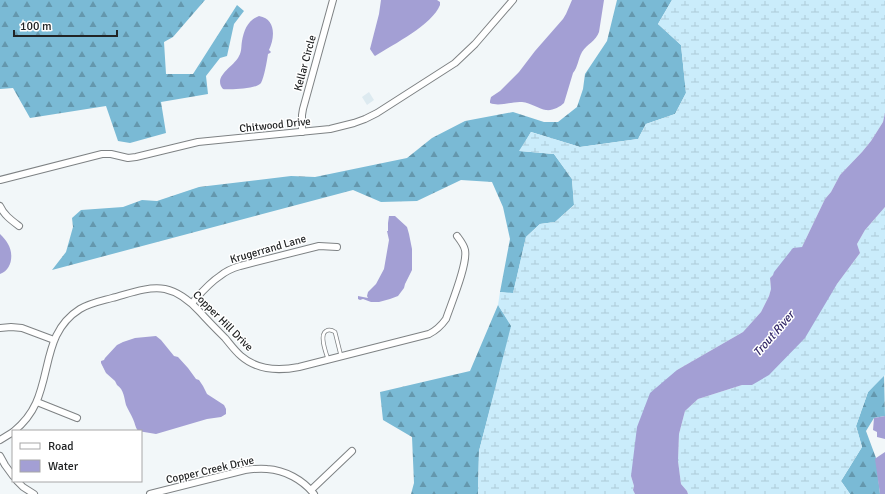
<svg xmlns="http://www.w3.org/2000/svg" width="885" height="494" font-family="Signika,sans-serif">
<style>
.built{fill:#ddeaf0}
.forest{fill:url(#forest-firs)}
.wetland{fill:url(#wetland-marsh)}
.water{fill:#a39fd4}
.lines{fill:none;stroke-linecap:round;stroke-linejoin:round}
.lane-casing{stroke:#7e8284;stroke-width:4.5}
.street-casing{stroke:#7e8284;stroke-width:8}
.lane{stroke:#fff;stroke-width:3}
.street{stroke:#fff;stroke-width:6}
.labels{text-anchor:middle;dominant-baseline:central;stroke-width:3;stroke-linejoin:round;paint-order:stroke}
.street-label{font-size:11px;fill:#222425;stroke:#fff}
.water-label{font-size:12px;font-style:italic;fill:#322766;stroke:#fff}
</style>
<defs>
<pattern id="forest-firs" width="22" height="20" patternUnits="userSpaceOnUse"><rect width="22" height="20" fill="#7abad5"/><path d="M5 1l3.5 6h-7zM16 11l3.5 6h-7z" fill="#6497ad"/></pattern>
<pattern id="wetland-marsh" width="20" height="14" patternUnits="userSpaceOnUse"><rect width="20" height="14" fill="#caecfb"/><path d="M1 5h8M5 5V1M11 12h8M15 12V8" fill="none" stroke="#adcad7"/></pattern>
</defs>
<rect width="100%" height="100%" fill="#f2f7f9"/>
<path class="built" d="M369,92l5,8 -7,5 -5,-8z"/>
<g class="forest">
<path d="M0,0h205l-32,37 -9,5 2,32h27l44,-69 7,6 -10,13 -7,32 -7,2 -14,18 2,18 -47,8 5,31 -36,10 -12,-2 -12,-35 -76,12 -17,-30 -13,1z"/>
<path d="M617,0h55l-14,24 23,21 5,48 -11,21 -29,10 -8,15 -58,8 -49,-15 -11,19 34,3 18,25 2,26 -19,17 -15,2 -14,13 -13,57 -13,-2 10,-53 -7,-32 -11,-25 -31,-2 -44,21 -36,1 -28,-12 -301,80 14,-18 7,-25 -1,-9 9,-8 42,-3 19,-7 15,1 42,-14 92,-11 24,1 92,-19 25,-20 33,-17 48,-9 31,10h14l19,-15 6,-18 2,-15 22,-33z"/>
<path d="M498,305l14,21 -33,125 -1,43h-67l3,-11 -2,-46 -29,-17 -3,-28 90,-21z"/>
<path d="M884,375l1,41 -11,2 -8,13 10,27 4,36h-30l-9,-13 21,-34 -6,-21 12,-34z"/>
</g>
<g class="wetland">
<path d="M672,0h213v113l-2,9 -12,19 -9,11 -22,23 -9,17 -6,7 -23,48 -32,31 1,11 -2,7 -8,16 -18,20 -66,38 -46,106 3,10 -1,4 2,4h-157l1,-43 32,-125 -13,-21 2,-13 13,1 13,-56 14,-13 15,-2 19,-17 -2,-26 -18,-25 -35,-3 12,-19 49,15 58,-8 8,-15 29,-10 11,-21 -5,-48 -23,-21z"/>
<path d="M885,207v168l-17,17 -12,34 6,21 -21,34 9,13h-162l-1,-3 -6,-7 -3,-23 1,-27 6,-23 13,-12 44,-14h10l85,-101 23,-31 -3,-9 8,-14z"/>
</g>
<g class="water">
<path d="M381,0h56l3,2v3c-8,20 -46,39 -65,51l-1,-1 -4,-6 9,-35z"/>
<path d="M572,0h32l-5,32c-3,9 -12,12 -17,20 -4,7 -4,15 -9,21l-9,30c-4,4 -12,8 -18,7 -7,-1 -15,-7 -24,-8 -10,-1 -22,5 -32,1v-2l1,-4 9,-6 19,-19 16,-21 28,-32 3,-5z"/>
<path d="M259,16c17,3 16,21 10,34l2,2 -1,1 -2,1c-1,7 -4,24 -7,29 -4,6 -31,7 -38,6 -11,-13 12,-23 16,-33 3,-5 2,-10 3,-15 2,-11 6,-21 17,-25z"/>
<path d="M885,113v94l-20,23 -8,14 3,9 -23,31 -32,54 -36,37 -17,10h-10l-44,14 -13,12 -6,23 -1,27 3,23 6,7 1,3h-53l-2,-4 1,-4 -3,-10 6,-49 13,-34 27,-23 66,-38 18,-20 8,-16 2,-7 -1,-11 3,-3 1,-3 19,-24 9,-1 23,-48 6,-7 9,-17 22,-23 9,-11 12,-19z"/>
<path d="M389,216h6l12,11 2,7 3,15v21l-7,14 -1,4 -6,8 -8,3 -11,3h-8l-8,-3 -3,1 -2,-1v-3l10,2 -1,-2 1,-4 8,-8 8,-15 5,-29 -2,-9h1v-8z"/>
<path d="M0,234c3,3 6,6 8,10 6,10 4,26 -8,30z"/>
<path d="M156,336l5,4 13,16 4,1 10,11 8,11 3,1 4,6 4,8 17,11 2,4v5l-5,3 -14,2 -51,15 -18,-3c-3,-4 -3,-8 -5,-12 -2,-5 -5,-9 -7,-14 -2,-8 -2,-15 -9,-20l-2,-4 -9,-8 -5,-10v-2l3,-1 1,-2 12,-13 6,-3 12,-4z"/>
<path d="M885,416v23l-8,-2v-5l-4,-2 1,-12z"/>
<path d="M885,452v42h-5l-5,-35 1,-1z"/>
</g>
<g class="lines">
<defs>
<path id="lane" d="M328,359c-2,-6 -9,-24 -2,-28 3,-2 6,-1 9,1l6,24"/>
<g id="street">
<path d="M302,132v-17l1,-6 30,-109"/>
<path d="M0,180l102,-26h9l17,4 8,-1 62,-15 132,-13 24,-6 11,-4 12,-6 78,-50 20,-19 38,-44"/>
<path d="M0,206c4,9 11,14 19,20"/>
<path d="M192,303c8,-9 17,-20 28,-27 6,-5 13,-8 20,-10l79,-20 18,1"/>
<path d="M0,328l11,-1 11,1 32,12"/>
<path d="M37,402l40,16"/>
<path d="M14,431c10,-8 17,-17 22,-28 15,-34 9,-72 44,-94 10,-6 21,-8 32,-11 16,-4 35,-12 53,-9 14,3 25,12 35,23 8,9 16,17 25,26 5,6 10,13 16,18 16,14 38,15 58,11l130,-33c8,-4 12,-8 17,-15 5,-15 22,-55 19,-69 -1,-5 -5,-10 -8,-14"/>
<path d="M0,440l13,-8"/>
<path d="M0,456l5,9 8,11"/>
<path d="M17,481l6,6 11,7"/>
<path d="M311,490l41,-39"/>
<path d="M150,494l95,-24c7,-1 15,-2 22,-1 18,1 36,11 47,25"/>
</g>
</defs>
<use href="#lane" class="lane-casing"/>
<use href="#street" class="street-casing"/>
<use href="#lane" class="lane"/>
<use href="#street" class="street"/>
</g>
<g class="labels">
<g class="street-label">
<text transform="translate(305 63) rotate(-75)">Kellar Circle</text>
<text transform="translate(275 125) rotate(-6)">Chitwood Drive</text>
<text transform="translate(268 249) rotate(-16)">Krugerrand Lane</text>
<text transform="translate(223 321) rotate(45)">Copper Hill Drive</text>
<text transform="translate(210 470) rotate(-13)">Copper Creek Drive</text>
</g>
<g class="water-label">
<text transform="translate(774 334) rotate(-49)">Trout River</text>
</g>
</g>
<rect x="12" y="430" width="130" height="52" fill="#ffffff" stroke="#a7a7a8"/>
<rect x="20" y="443" width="20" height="6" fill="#ffffff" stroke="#a7a7a8"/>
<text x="48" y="450" font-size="12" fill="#222425">Road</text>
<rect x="20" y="460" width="20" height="12" fill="#a39fd4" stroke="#a7a7a8"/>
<text x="48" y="470" font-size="12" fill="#222425">Water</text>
<path d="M14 30v6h103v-6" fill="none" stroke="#222425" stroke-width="2"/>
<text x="20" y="30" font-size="12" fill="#222425" stroke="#ffffff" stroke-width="3" paint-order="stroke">100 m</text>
</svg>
